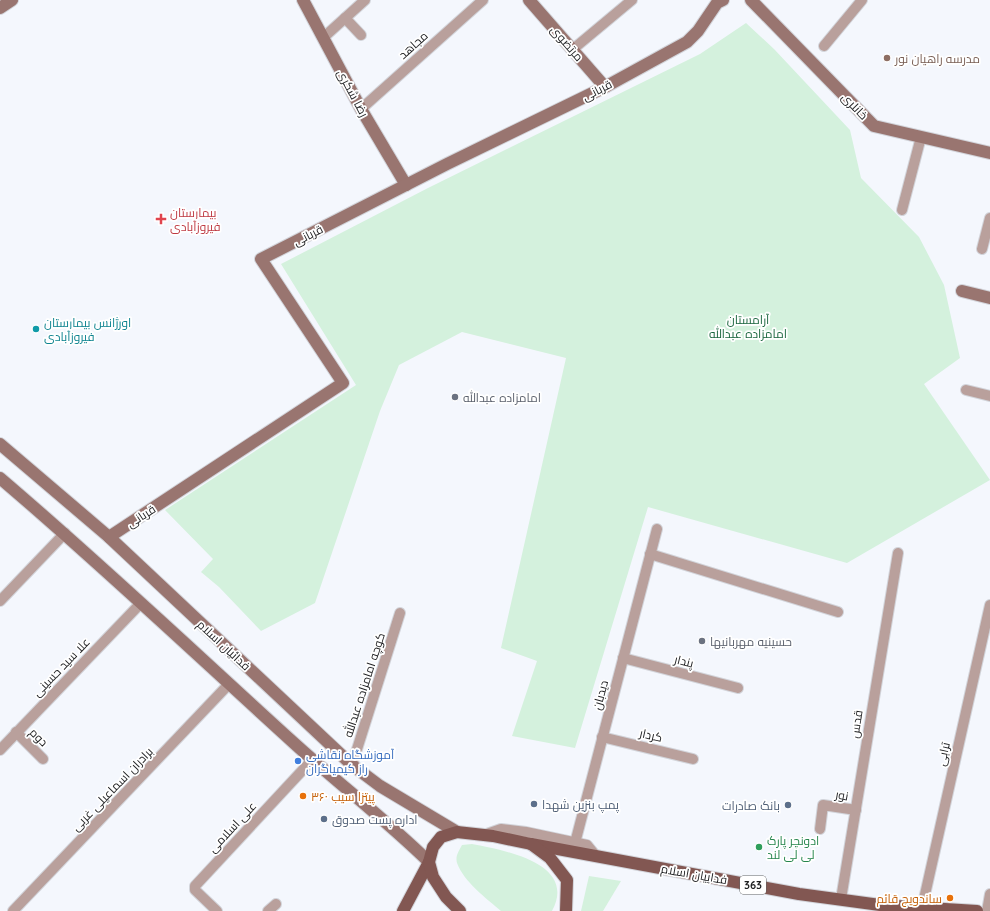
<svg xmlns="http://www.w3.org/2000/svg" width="990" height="911" font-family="Quicksand,Cairo,sans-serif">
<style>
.green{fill:#d4f1dd}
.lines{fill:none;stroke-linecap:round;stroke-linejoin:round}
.street-casing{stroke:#d2d4da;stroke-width:12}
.secondary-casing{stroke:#d2d4da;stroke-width:14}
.primary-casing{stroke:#d2d4da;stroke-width:14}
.street{stroke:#b9a09c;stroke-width:10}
.secondary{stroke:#997570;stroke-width:12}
.primary{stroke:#825752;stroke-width:12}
.education-dot{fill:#8d6e63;stroke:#fff;stroke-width:1.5}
.health-dot{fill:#e0444e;stroke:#fff;stroke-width:1.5}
.culture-dot{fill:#0f9aa8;stroke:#fff;stroke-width:1.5}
.worship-dot{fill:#6b7280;stroke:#fff;stroke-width:1.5}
.shop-dot{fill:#3f7fe0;stroke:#fff;stroke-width:1.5}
.food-dot{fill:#e8710a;stroke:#fff;stroke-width:1.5}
.service-dot{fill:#5c6f8a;stroke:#fff;stroke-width:1.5}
.leisure-dot{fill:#2e9e5b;stroke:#fff;stroke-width:1.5}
.labels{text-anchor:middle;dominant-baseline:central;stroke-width:3.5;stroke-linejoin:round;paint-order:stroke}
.shield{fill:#fff;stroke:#616263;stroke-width:1}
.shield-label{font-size:11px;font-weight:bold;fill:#1d1e20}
.street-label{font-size:12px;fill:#1d1e20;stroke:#fff}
.education-label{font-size:12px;fill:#785e54;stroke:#fff;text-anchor:start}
.health-label{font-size:12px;fill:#be3a42;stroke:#fff;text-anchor:start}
.park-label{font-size:12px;fill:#19653d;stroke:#fff}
.culture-label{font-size:12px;fill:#0d838f;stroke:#fff;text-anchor:start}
.worship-label{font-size:12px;fill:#5b616d;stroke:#fff;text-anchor:start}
.shop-label{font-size:12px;fill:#366cbe;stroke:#fff;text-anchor:start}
.food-label{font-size:12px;fill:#c56008;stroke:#fff;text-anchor:start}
.service-label{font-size:12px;fill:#4e5e75;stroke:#fff;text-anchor:start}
.leisure-label{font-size:12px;fill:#27864d;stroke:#fff;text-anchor:start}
</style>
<rect width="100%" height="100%" fill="#f4f7fd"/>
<g class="green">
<path d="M746,23l28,26 76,81 11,48 58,59 25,48 16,73 -36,26 66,96 -143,83 -199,-56 -73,241 -63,-12 25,-75 -36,-13 65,-290 -104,-26 -63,33 -19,46 -65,192 -54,28 -42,-44 -18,-15 12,-13 -48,-49 191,-125 -75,-121 147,-76 272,-134z"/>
<path d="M472,844c31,6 106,19 80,67h-51c-15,-13 -37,-29 -44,-48 -2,-7 2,-12 5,-18z"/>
<path d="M589,876l32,5 -18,30h-22z"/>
</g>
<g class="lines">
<defs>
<g id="street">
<path d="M345,18l16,17"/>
<path d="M324,37l41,-37"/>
<path d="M824,46l38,-46"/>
<path d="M572,50l60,-50"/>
<path d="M361,109l122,-109"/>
<path d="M902,210l19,-73"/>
<path d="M982,249l8,-31"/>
<path d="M966,390l24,6"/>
<path d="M650,554l188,58"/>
<path d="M0,601l65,-68"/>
<path d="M623,658l115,30"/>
<path d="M16,732l27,27"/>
<path d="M602,737l91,22"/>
<path d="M0,750l141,-147"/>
<path d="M352,765l48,-152"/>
<path d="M820,829l3,-24 33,5"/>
<path d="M484,835l17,-6 25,3 61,13 9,11"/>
<path d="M575,843l82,-314"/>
<path d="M841,899l57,-346"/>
<path d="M922,908l68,-303"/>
<path d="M13,911l216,-227"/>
<path d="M217,911l-22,-21v-4l117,-126"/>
<path d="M268,911l8,-7"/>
<path d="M987,911l3,-17"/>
</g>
<g id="secondary">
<path d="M303,0l58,109 45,76"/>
<path d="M529,0l76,87"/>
<path d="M751,0l123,126 116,27"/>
<path d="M0,8l12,-8"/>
<path d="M962,291l28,7"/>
<path d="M0,444l109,93 243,228 28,21 77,46"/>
<path d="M0,478c101,86 197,177 295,266 44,40 91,76 134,118"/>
<path d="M109,537l234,-154 -82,-124 186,-95 158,-77 82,-45 11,-11 19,-28 6,-3"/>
</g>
<g id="primary">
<path d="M531,844l268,50 81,11 97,6"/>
<path d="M403,911l26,-49"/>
<path d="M460,911l-14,-14 -13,-20 -4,-15 4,-15 8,-10 16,-5 36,4 38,8 19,14 17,22 -1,31"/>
</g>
</defs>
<use href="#street" class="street-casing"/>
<use href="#secondary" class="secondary-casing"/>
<use href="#primary" class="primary-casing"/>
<use href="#street" class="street"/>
<use href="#secondary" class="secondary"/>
<use href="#primary" class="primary"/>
</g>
<circle class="education-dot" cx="887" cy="58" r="4"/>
<path class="health-dot" d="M159 213h4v4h4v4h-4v4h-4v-4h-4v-4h4z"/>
<circle class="culture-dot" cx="36" cy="329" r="4"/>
<g class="worship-dot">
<circle cx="455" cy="397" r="4"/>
<circle cx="702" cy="641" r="4"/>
</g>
<circle class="shop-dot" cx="298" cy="761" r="4"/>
<g class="food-dot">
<circle cx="303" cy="796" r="4"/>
<circle cx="950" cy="898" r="4"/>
</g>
<g class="service-dot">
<circle cx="534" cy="804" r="4"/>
<circle cx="788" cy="805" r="4"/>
<circle cx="324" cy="819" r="4"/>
</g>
<circle class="leisure-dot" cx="759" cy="847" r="4"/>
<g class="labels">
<rect class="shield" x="740" y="876" width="26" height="18" rx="3"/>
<g class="shield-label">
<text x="753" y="885">363</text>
</g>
<g class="street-label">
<text transform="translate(567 43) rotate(49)">مرتضوی</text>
<text transform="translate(413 45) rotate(-42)">مجاهد</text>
<text transform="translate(597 90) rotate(-27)">قربانی</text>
<text transform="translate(353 93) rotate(62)">رضا شکری</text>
<text transform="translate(855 106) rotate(46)">خانلری</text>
<text transform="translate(308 235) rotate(-27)">قربانی</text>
<text transform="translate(141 516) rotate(-33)">قربانی</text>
<text transform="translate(224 645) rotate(43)">فدائیان اسلام</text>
<text transform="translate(684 661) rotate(14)">پندار</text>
<text transform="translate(61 667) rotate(-46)">علا سید حسینی</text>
<text transform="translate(364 685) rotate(-72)">کوچه امامزاده عبدالله</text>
<text transform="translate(600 695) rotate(-75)">دیدبان</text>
<text transform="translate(856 724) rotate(-81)">قدس</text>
<text transform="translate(651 735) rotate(13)">کردار</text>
<text transform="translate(39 737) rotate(46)">دوم</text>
<text transform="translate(943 754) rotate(-77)">ترابی</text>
<text transform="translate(112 789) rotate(-46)">برادران اسماعیلی غربی</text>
<text transform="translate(842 795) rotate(10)">نور</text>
<text transform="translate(232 827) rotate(-47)">علی اسلامی</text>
<text transform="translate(694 874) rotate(10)">فداییان اسلام</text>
</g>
<g class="education-label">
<text x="895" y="58">مدرسه راهیان نور</text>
</g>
<g class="health-label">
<text x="170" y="212">بیمارستان<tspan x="170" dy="14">فیروزآبادی</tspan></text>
</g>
<g class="park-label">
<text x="748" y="319">آرامستان<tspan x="748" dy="14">امامزاده عبدالله</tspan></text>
</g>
<g class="culture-label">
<text x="44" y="322">اورژانس بیمارستان<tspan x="44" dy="14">فیروزآبادی</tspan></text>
</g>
<g class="worship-label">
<text x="463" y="397">امامزاده عبدالله</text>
<text x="710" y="641">حسینیه مهربانیها</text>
</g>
<g class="shop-label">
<text x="306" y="754">آموزشگاه نقاشی<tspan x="306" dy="14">راز کیمیاگران</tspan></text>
</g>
<g class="food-label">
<text x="311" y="796">پیتزا سیب ۳۶۰</text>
<text x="942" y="898" text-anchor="end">ساندویچ قائم</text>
</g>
<g class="service-label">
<text x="542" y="804">پمپ بنزین شهدا</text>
<text x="780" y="805" text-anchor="end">بانک صادرات</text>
<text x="332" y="819">اداره پست صدوق</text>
</g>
<g class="leisure-label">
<text x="767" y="840">ادونچر پارک<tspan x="767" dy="14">لی لی لند</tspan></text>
</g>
</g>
</svg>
